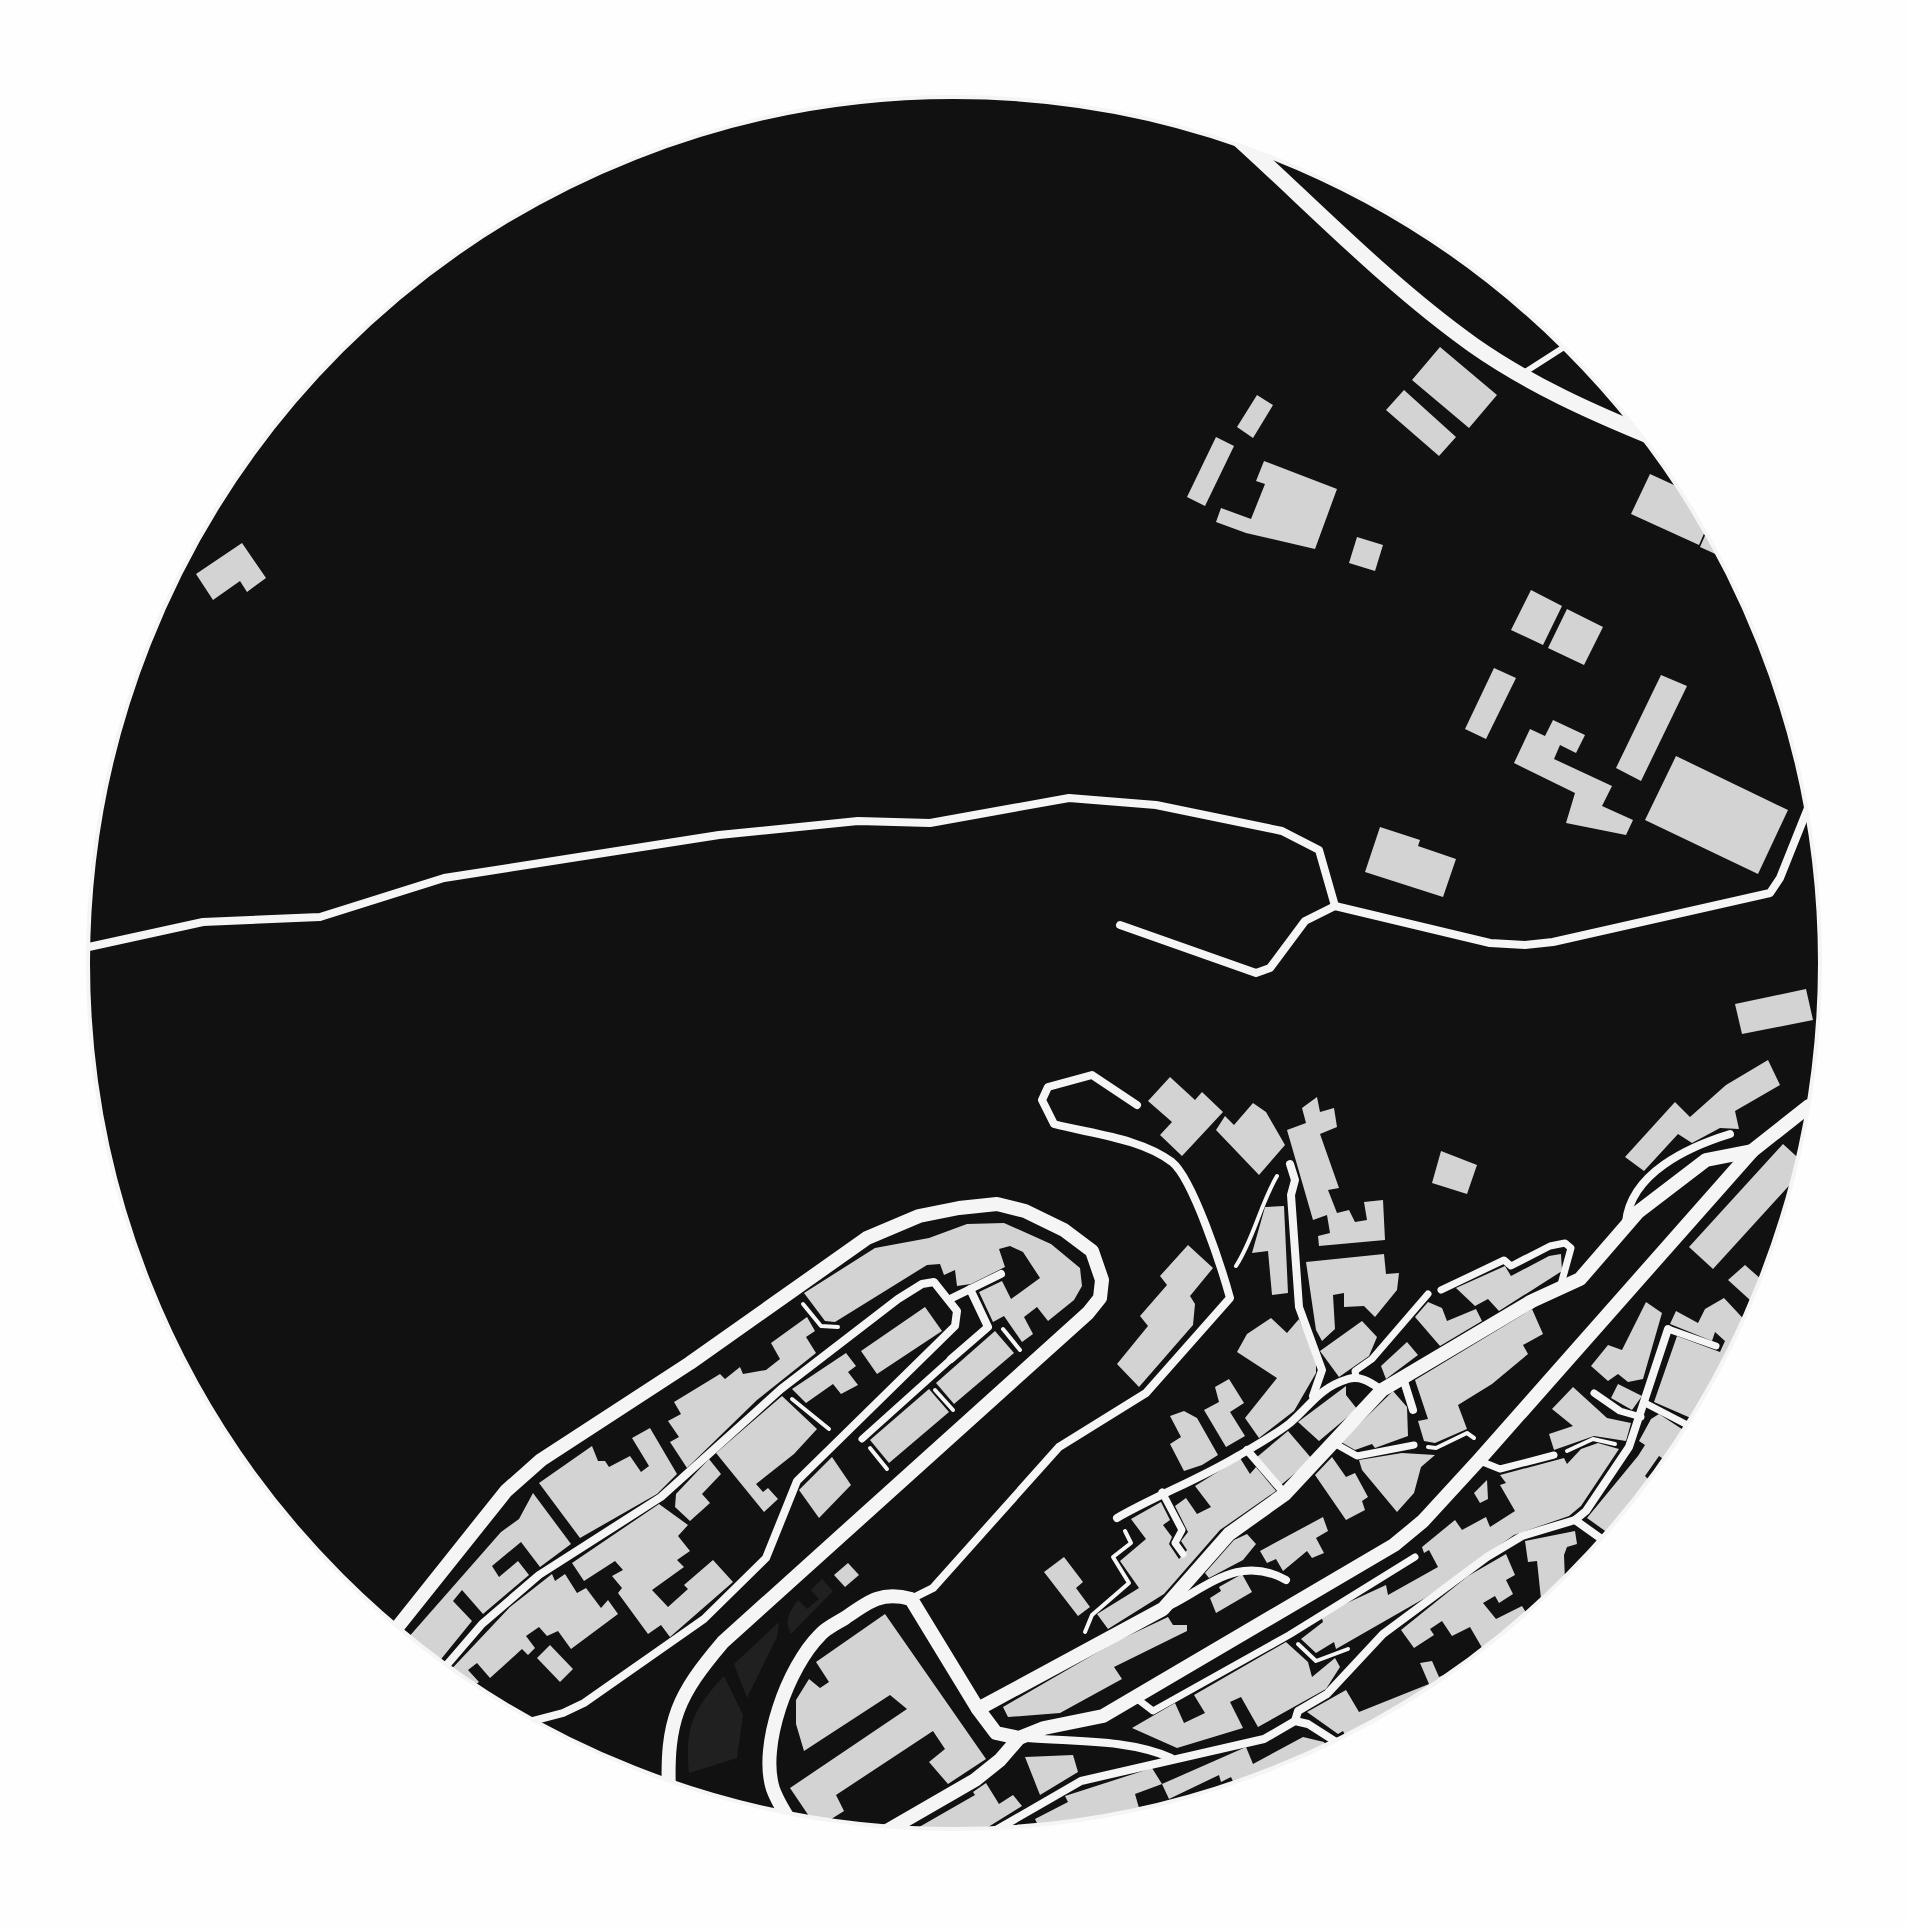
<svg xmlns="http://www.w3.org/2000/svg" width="1908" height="1926" font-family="'Titillium Web',sans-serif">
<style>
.green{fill:#202020}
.building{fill:#d3d3d3}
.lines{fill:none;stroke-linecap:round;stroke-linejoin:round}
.path{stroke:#f5f5f5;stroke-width:4}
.service{stroke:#f5f5f5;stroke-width:6}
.pedestrian{stroke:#f5f5f5;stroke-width:7}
.minor{stroke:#f5f5f5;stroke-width:8}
.tertiary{stroke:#f5f5f5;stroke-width:14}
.secondary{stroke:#f5f5f5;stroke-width:16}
.rim{fill:none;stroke:#f5f5f5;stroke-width:4}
</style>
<rect width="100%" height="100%" fill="#111"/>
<g class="green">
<path d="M822,1579l11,12 -42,43c-7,-14 -2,-22 7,-34l9,9 12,-10 -8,-9z"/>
<path d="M779,1622l-2,15 -30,61 -13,-34z"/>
<path d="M724,1676l19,39 -6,43 -48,15c-5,-46 5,-65 35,-97z"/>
</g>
<g class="building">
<path d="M1440,347l57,48 -28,33 -57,-48z"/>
<path d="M1587,354l20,24v1l-25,-15z"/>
<path d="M1404,390l52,47 -17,19 -53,-46z"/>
<path d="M1257,395l16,10 -20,33 -16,-11z"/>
<path d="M1216,437l18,9 -29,60 -18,-9z"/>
<path d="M1264,461l73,28 -22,60 -69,-16 -30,-11 5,-14 30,11 14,-35 -9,-3z"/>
<path d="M1650,474l48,22 12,24 -11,25 -68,-31z"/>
<path d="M1711,522l1,1 21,39 -33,-15z"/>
<path d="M1357,537l26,8 -8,26 -26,-8z"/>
<path d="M242,543l24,35 -19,14 -7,-11 -27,19 -17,-26z"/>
<path d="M1531,590l31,16 -19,39 -32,-15z"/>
<path d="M1567,609l36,18 -19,38 -36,-17z"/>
<path d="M140,630l8,19 -16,8z"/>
<path d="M1494,668l22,10 -30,61 -21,-10z"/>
<path d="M1661,675l26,11 -46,95 -25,-13z"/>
<path d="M1553,720l32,15 -9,18 -16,-8 -6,14 58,27 -10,20 31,14 -7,15 -60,-12 9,-30 -61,-30 16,-34 15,7z"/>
<path d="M1676,756l112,54 -30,64 -113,-54z"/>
<path d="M1380,827l40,13 -2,6 38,13 -13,38 -78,-25z"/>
<path d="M1806,989l7,31 -71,14 -7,-30z"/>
<path d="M1768,1060l12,25 -45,26 4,18 -19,-1 -28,15 -14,-9 -34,37 -19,-14 50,-55 15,15 36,-32z"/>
<path d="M1170,1077l25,23 7,-8 21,20 -41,44 -22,-21 12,-13 -24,-21z"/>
<path d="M1317,1097l3,15 14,-4 3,19 -17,7 19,54 -11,2 9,23 12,-3 6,12 12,-2 -3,-18 19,-2 2,40 -66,6 -1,-10 12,-3 -3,-18 -14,5 -26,-90 19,-7 -4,-15z"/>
<path d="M1253,1103l13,9 19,33 -26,30 -43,-45 9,-14 9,9z"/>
<path d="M1783,1144l24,22 -94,103 -24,-22z"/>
<path d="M1441,1151l36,14 -10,29 -35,-11z"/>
<path d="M1284,1206l4,87 -16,2 -4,-44 -16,2 13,-46z"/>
<path d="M1004,1223l47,21 29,24 2,18 -8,14 -26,21 -11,-14 -13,10 9,17 -11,8 -18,-26 -11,6 -14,-30 23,-11 9,18 29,-21 -17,-26 -13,-6 -11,3 6,18 -34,17 -14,2 -2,-16 -11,5 -4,-11 -13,1 -92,57 -10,-1 -21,-28 71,-45 54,-10 38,-14z"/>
<path d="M1188,1245l25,23 -23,28 5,8 -2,21 -54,62 -22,-23 31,-38 -8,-10 27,-31 -7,-9z"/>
<path d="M1384,1254l2,20 13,-1 -2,17 -22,27 -11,-11 -20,1v-14l-11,2 2,34 -13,12 -6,-11 -10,-68z"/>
<path d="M1561,1254l1,17 -63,40 -11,-12 -13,7 -19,-18 49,-22 6,10 38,-20z"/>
<path d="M1745,1265l26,23 -10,22 -33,-30z"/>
<path d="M1724,1298l28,30 -52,94 -46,-20 23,-66 43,16 5,-11 -10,-9 -3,9 -42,-17 6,-13 22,12 7,-14z"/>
<path d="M1428,1302l14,6 5,13 29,-12 6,12 -42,25 -25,-29z"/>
<path d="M1646,1302l16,11 -19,66 -15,3 -10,-8 -10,7 -17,-15 17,-21 14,5z"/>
<path d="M925,1307l17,24 -65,43 -16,-23z"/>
<path d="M1532,1309l11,25 -20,11 5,9 -36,30 -34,21 9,24 -32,14 -11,-2 -6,-20 10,-2 -13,-39z"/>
<path d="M807,1317l8,14 -9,6 10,16 -59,47 -70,68 -17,-26 9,-5 -11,-16 13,-7 -7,-12 46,-28 5,5 15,-12 3,7 23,-4 14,-11 -9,-16z"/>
<path d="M1271,1318l16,15 12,-14 17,37v17l-22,38 -35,27 -14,-20 32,-40 -40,-26 10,-18z"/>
<path d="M1362,1321l15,16 -8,19 -30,21 -19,-26z"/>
<path d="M995,1331l19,22 -60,51 -18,-21z"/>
<path d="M1407,1342l11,13 -32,24 -5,-13z"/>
<path d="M846,1353l10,13 -8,6 10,13 -17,9 -8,-10 -27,19 -14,-14z"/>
<path d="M1229,1379l15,24 -14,9 15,24 -19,11 -22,-37 15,-8 -4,-15z"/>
<path d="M1618,1384l24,12 -10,14 -21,-12z"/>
<path d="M1346,1386v9l11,14 -38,32 -21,-19z"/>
<path d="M1573,1387l34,31 24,5 -5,18 -32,-5 -40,14 -5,-16 24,-8 -21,-17z"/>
<path d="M929,1389l20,23 -60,51 -19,-23z"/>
<path d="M1393,1391l14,16 1,29 -33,12 -3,-4 -17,6 -14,-8z"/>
<path d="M782,1396l35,33 -23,25 -38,30 7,8 5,-4 10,11 -14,13 -48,-59z"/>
<path d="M1184,1411l13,7 21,37 -16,10 -18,6 -14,-27 11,-7 -11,-21z"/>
<path d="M1659,1414l35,23 -20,29 -15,-10 -14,20 7,7 -12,14 5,4 -30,37 -28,-20 51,-62 7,-11 -6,-4 12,-22z"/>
<path d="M650,1428l27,46 -20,20 -77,44 -41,-55 53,-37 6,15h7l4,6 21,-11 11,16 8,-6 -17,-28z"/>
<path d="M1288,1431l24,28 -31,26 -24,-28z"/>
<path d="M1598,1443l21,6 -38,57 -12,10 -55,19 -89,63 -89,51 -2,-7 -18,11 -15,-14 22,-17 -2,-7 65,-30 2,10 50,-28 -9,-17 -5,3 -2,-6 33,-27 7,10 24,-13 4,10 25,-16 -15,-26 6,-2 -6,-8 64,-17 3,6 14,-15z"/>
<path d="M1402,1453l33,2 -14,12 -7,26 -17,19 -35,-42 -3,-10z"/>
<path d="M832,1457l19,28 -32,33 -20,-28z"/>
<path d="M1332,1457l14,20 9,-4 13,24 -6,4 3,9 -19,10 -31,-45z"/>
<path d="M1240,1458l10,16 6,-7 20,24 -56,39 -56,64 -56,35 -11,-15 42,-26 -19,-27 26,-22 -15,-20 30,-17 9,18 -7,5 9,12 -3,7 10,15 8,-9 -6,-9 7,-9 -13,-26 11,-8 11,16 14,-7 -16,-21z"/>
<path d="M709,1459l12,15 -19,20 8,9 -20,18 -15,-14 1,-13z"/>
<path d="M1487,1480l1,19 -8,4 -6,-10z"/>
<path d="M533,1493l38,51 -31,23 -19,-25 -29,24 7,11 19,-16 11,14 -46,39 -21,-24 -9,11 19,20 -39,48 -26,-30 94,-107 18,-13z"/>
<path d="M659,1504l29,21 -10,11 12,15 -13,9 7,7 -32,23 16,17 20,-18 -4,-4 29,-25 20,22 -63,55 -9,-12 -13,9 -30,-41 4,-5 -10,-12 11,-6 -8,-9 -31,20 -12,-18z"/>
<path d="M1323,1517l5,14 -12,7 8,15 -12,5 -5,-7 -24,20 -7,-12 -9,4 -7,-12z"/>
<path d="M1575,1531l2,13 -10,3 -3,8 1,26h12l11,-30 10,2 -22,33 -25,20v-6l-10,-1 -4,-38 -9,1 -3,-21z"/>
<path d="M1247,1534l9,10 -13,16 -34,18 -4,-5 29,-33z"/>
<path d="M1506,1554l9,21 -9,5 7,14 -14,9 -4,-7 -12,7 13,16 26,-13 10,16 -44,36 -18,-31 -18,9 -10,-15 -12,8 4,6 -20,13 -13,-18 67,-54z"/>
<path d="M1064,1557l19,25 -7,6 14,19 -12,9 -34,-44z"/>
<path d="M848,1563l11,12 -14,12 -11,-12z"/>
<path d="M552,1574l3,7 10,-7 12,19 9,-5 15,20 7,-8 10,14 -47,35 -13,-18 -11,5 -8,-9 -13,9 9,12 -7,7 -6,-6 -32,29 -13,-15 -9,7 11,12 -10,7 17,5 -4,10 -38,-27 66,-70z"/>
<path d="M1242,1574l10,18 -36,21 -6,-15 11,-7 -2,-4z"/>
<path d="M885,1614l101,145 -38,25 -19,-22 16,-13 -12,-18 -97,64 8,16 -27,17 -27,-40 117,-79 -17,-14 -86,56 -8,-27v-24l13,-21 11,9 9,-6 -13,-20z"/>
<path d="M1168,1617l5,8h14v6l-73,36 8,12 -62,34 -52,4 -5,-10 114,-66z"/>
<path d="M1286,1642l22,20 4,15 23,-19 5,9 -14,22 -68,38 -17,-30 -11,5 13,26 -66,20 -45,-20 43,-25 9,20 21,-10 -11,-18z"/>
<path d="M550,1645l23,24 -13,13 -23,-24z"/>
<path d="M1432,1661l7,16 12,-5 4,13 -82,47 -3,-5 -24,10 -3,-6 -5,3 -31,-22 39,-22 13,22 70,-28 -9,-21z"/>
<path d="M1303,1737l21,5 6,13 -40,21 -52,16 -7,-15 -10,5 -2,-7 -50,24 -7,-15 84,-37 7,17z"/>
<path d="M1073,1755l5,17 -38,23 -15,-38z"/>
<path d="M1152,1768l10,16 -27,10 4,14 -54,12 5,10 -48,4 -7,-15 33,-17 -3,-6z"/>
<path d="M986,1783l13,21 14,-9 9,11 -58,36 -64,-4 75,-43 -2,-3z"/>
</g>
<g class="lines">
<g class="path">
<path d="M1236,1266c18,-28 24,-61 41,-90"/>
<path d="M803,1304l18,22 17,1"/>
<path d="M1003,1329l17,21"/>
<path d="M935,1390l18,20"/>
<path d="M792,1399l37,30"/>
<path d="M1428,1447l8,1 31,-15 7,5"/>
<path d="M870,1448l17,21"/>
<path d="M1567,1451l26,-12 22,5"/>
<path d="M1085,1632l7,-17 37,-32 -16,-26 18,-14 -6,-12"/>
<path d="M1298,1644l18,17 32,-12"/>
</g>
<path class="service" d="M1522,374l53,-34"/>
<g class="pedestrian">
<path d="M1441,1290l63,-30 7,6 39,-20 15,-3 6,5 -11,40"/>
<path d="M1668,1329l48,17"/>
<path d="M1356,1377l-1,-6 17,-12 56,-65"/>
<path d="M1594,1393l26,18 21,6"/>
<path d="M1645,1403l52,27"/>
<path d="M862,1439l89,-80"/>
<path d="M1334,1443l23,13 57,-11"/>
<path d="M1480,1461l20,8 54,-14"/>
<path d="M1162,1492l20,38 -7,13 8,11"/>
<path d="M1136,1698l17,13 136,-76 126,-78"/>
</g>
<g class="minor">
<path d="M1120,925l136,48 14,-5 35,-47 30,-15 155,37 35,2 28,-3 217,-49 10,-15 36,-90"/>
<path d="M75,950l128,-28 117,-5 124,-39 275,-43 139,-14 72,2 139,-25 87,7 126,26 37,19 16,56"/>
<path d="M1290,1164l5,16 -4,15 8,112 23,63 -9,26"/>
<path d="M1626,1222c5,-49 62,-75 104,-88"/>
<path d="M950,1299l51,-25"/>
<path d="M951,1359l37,-32 -18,-38"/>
<path d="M1403,1378l10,32"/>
<path d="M1247,1450l38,44"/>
<path d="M1117,1518c40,-23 81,-38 121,-62 17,-10 37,-21 52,-33 21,-18 29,-35 58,-44 13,-4 23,4 34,11"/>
<path d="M1575,1520l35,25"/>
<path d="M911,1599l22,-11 126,-141 87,-54 84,-95c-8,-29 -37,-119 -58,-136 -32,-24 -80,-28 -118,-38l-12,-24 6,-13 44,-12 45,30"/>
<path d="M1171,1605c40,-21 70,-50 115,-25"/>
<path d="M439,1674l43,-50 57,-49 122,-78 120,-108 117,-90 24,-15 12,-2 23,29 -2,15 -158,155 -31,77 -62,61 -120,84 -21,10 -42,11"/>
<path d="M1295,1721l3,-10 29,-17 56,-60 104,-77 35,-21 53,-16 11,-9 43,-64 39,-118"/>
<path d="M1027,1738c47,4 101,1 144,20"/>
<path d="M977,1841l104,-60 183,-42 31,-18 13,3 36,23"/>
</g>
<g class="tertiary">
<path d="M392,1634l114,-143 35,-31 149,-97 177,-125 52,-22 40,-8 38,-4 28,7 39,19 28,21 10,29 -2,18 -12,15 -365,329c-45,53 -57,78 -54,150"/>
<path d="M978,1709l185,-100 66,-75 56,-40 97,-104 150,-89 48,-22 58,-67 68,-52 46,-9"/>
<path d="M794,1827c-8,-12 -16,-24 -21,-38 -14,-43 15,-122 47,-154 6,-7 17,-12 25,-17 24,-17 37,-27 66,-19l67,110 18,24 23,5"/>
<path d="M878,1836l97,-56 25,-20 19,-22 25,-10 59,-12 291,-171 29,-24 56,-61 273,-309 57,-45 11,-4"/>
</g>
<path class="secondary" d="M1231,132c79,71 155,151 242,213 57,40 120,68 184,94"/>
</g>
<path d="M0 0H1908V1926H0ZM88 963a866 866 0 1 1 1732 0a866 866 0 1 1-1732 0Z" fill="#fefefe" fill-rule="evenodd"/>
<path class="rim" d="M88 963a866 866 0 1 1 1732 0a866 866 0 1 1-1732 0Z"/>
</svg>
